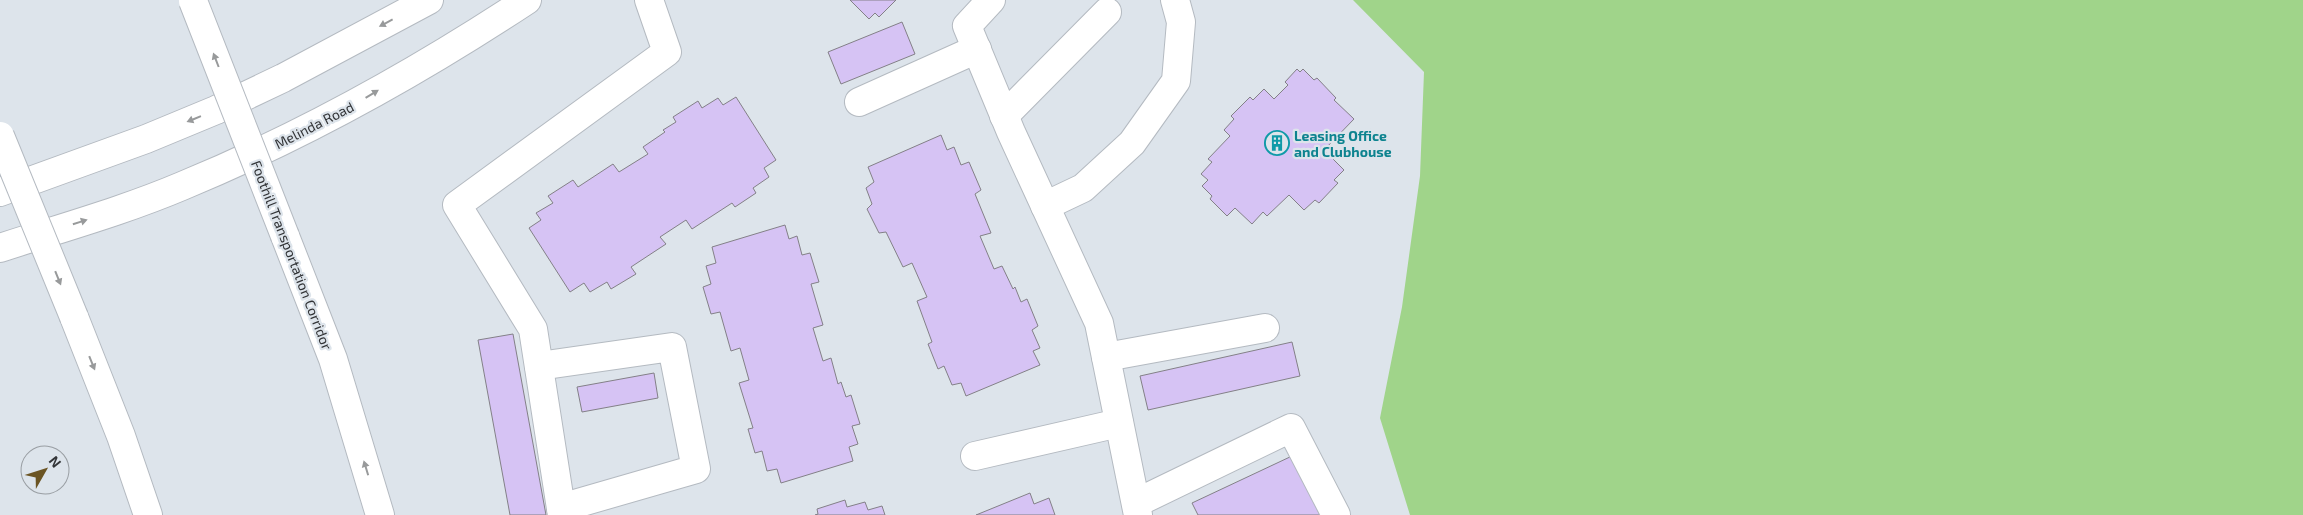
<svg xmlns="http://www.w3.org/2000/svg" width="2303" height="515" font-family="'Exo 2',sans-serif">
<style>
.green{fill:#a0d48a}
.building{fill:#d6c3f4;stroke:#838087}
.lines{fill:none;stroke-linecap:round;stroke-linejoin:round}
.minor-casing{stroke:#b4bac1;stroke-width:30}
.major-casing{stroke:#b4bac1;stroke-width:30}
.highway-casing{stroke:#b4bac1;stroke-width:30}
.minor{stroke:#fff;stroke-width:28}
.major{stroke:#fff;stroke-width:28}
.highway{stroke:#fff;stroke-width:28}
.highway-bridge-casing{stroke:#b4bac1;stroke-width:30;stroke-linecap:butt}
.highway-bridge{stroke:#fff;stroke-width:28}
.oneway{fill:#989a9b}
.labels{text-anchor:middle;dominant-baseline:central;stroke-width:4.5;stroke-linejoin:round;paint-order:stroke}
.street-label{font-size:14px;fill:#323437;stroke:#dde4eb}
.culture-label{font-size:14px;font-weight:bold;fill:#0d838f;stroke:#dde4eb;text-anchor:start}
</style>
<rect width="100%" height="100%" fill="#dde4eb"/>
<path class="green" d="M1353,0h950v515h-893l-30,-97 22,-111 18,-131 4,-104z"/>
<g class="building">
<path d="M850,0h46l-17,17 -4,-4 -6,6z"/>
<path d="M902,22l13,32 -74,30 -13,-32z"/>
<path d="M1297,69l3,3 3,-3 11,11 3,-2 19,20 -2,2 20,19 -30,31 20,20 -10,10 4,3 -19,20 -4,-3 -11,10 -15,-15 -22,21 -4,-4 -11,12 -17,-16 -8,8 -17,-17 2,-3 -10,-10 6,-6 -7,-6 11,-12 -4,-3 22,-23 -6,-6 10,-11 -3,-3 19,-19 3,3 11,-11 10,10 14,-14 -3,-3z"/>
<path d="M736,97l40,63 -12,8 5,9 -16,11 3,5 -21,14 -3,-4 -40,26 -6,-9 -26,17 6,7 -35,23 5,7 -25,15 -4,-7 -17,10 -6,-9 -14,9 -41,-64 12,-8 -5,-7 17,-10 -5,-7 25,-16 5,7 35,-23 6,8 29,-18 -5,-7 22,-15 -2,-2 13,-8 -3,-5 25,-16 4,7 16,-10 5,7z"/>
<path d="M941,135l6,15 7,-3 7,18 8,-3 12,28 -6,4 16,39 -11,3 14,33 8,-3 11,23 2,-2 6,15 6,-3 11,27 -6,4 8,18 -7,3 7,14 -74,31 -5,-13 -9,2 -8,-19 -6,3 -10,-25 4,-2 -15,-41 10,-4 -15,-34 -9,4 -17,-35 -7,1 -12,-24 5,-5 -6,-16 8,-6 -6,-15z"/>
<path d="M785,225l4,14 8,-3 5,19 8,-2 9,29 -8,2 12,41 -10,3 10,33 8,-3 7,26 3,-2 5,15 5,-2 9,29 -8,2 6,18 -9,3 4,14 -72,22 -4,-14 -10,2 -5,-20 -7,2 -7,-24 5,-1 -14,-45 10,-3 -9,-32 -9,3 -11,-39 -9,2 -8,-27 8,-3 -5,-18 10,-3 -4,-16z"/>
<path d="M513,334l33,181h-36l-32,-175z"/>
<path d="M1292,342l8,34 -152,34 -8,-34z"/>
<path d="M654,373l4,25 -76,14 -5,-25z"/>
<path d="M1292,456l28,59h-122l-6,-12z"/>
<path d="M1030,493l4,11 15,-6 6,17h-79z"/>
<path d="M845,500l2,7 18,-5 3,8 14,-4 3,9h-70l3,-1 -1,-5z"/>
</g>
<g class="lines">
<defs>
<g id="minor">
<path d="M991,0l-24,26 44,106 88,191 39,192"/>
<path d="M859,102l118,-53"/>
<path d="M1004,116l103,-104"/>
<path d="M1045,206l38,-18 49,-45 44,-62 5,-59 -6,-22"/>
<path d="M1106,357l159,-29"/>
<path d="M539,366l133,-19 24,122 -135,39"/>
<path d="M975,456l144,-33"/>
<path d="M1136,503l155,-75 45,87"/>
<path d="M562,515l-29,-186 -76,-124 210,-153 -18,-52"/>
</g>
<g id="major">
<path d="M0,192l146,-53 70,-29 67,-32 146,-78"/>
<path d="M0,248c61,-20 123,-37 182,-62 121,-50 236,-114 345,-186"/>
</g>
<g id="highway">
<path d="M285,236l48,123 47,156"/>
<path d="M74,317l47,119 27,79"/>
</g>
</defs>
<use href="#minor" class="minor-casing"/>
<use href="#major" class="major-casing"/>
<use href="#highway" class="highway-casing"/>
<use href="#minor" class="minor"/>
<use href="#major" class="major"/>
<use href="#highway" class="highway"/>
<defs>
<g id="highway-bridge">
<path d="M193,1l92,235"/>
<path d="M0,136l74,181"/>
</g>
</defs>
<use href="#highway-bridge" class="highway-bridge-casing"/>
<use href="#highway-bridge" class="highway-bridge"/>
</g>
<defs><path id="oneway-solid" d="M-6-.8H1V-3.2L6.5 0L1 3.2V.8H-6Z" transform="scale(1.25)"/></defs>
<g class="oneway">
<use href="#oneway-solid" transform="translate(386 23) rotate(152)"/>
<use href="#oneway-solid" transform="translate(216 60) rotate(-111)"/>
<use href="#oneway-solid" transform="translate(372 94) rotate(-31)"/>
<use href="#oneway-solid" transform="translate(194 119) rotate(158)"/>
<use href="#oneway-solid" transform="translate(80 222) rotate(-18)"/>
<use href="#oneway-solid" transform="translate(58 278) rotate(68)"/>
<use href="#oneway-solid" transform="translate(92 363) rotate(68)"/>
<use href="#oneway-solid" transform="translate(366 468) rotate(-107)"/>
</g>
<defs>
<symbol id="building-ring" viewBox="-11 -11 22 22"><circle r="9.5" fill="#dde4eb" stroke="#0f9aa8" stroke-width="1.5"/><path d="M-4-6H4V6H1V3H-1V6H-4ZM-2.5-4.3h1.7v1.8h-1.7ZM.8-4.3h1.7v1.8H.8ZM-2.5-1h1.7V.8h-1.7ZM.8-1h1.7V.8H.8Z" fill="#0f9aa8"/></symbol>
</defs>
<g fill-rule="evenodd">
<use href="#building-ring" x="1263" y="129" width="28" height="28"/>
</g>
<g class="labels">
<g class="street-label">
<text transform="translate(314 125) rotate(-27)">Melinda Road</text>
<text transform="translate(292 255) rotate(69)">Foothill Transportation Corridor</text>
</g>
<g class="culture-label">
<text x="1294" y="135">Leasing Office<tspan x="1294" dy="16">and Clubhouse</tspan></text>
</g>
</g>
<g transform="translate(45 470) rotate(51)"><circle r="24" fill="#dde4eb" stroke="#999ea3"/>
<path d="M0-4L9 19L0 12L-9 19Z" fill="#6b5423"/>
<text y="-8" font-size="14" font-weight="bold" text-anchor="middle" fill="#323437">N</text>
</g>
</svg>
